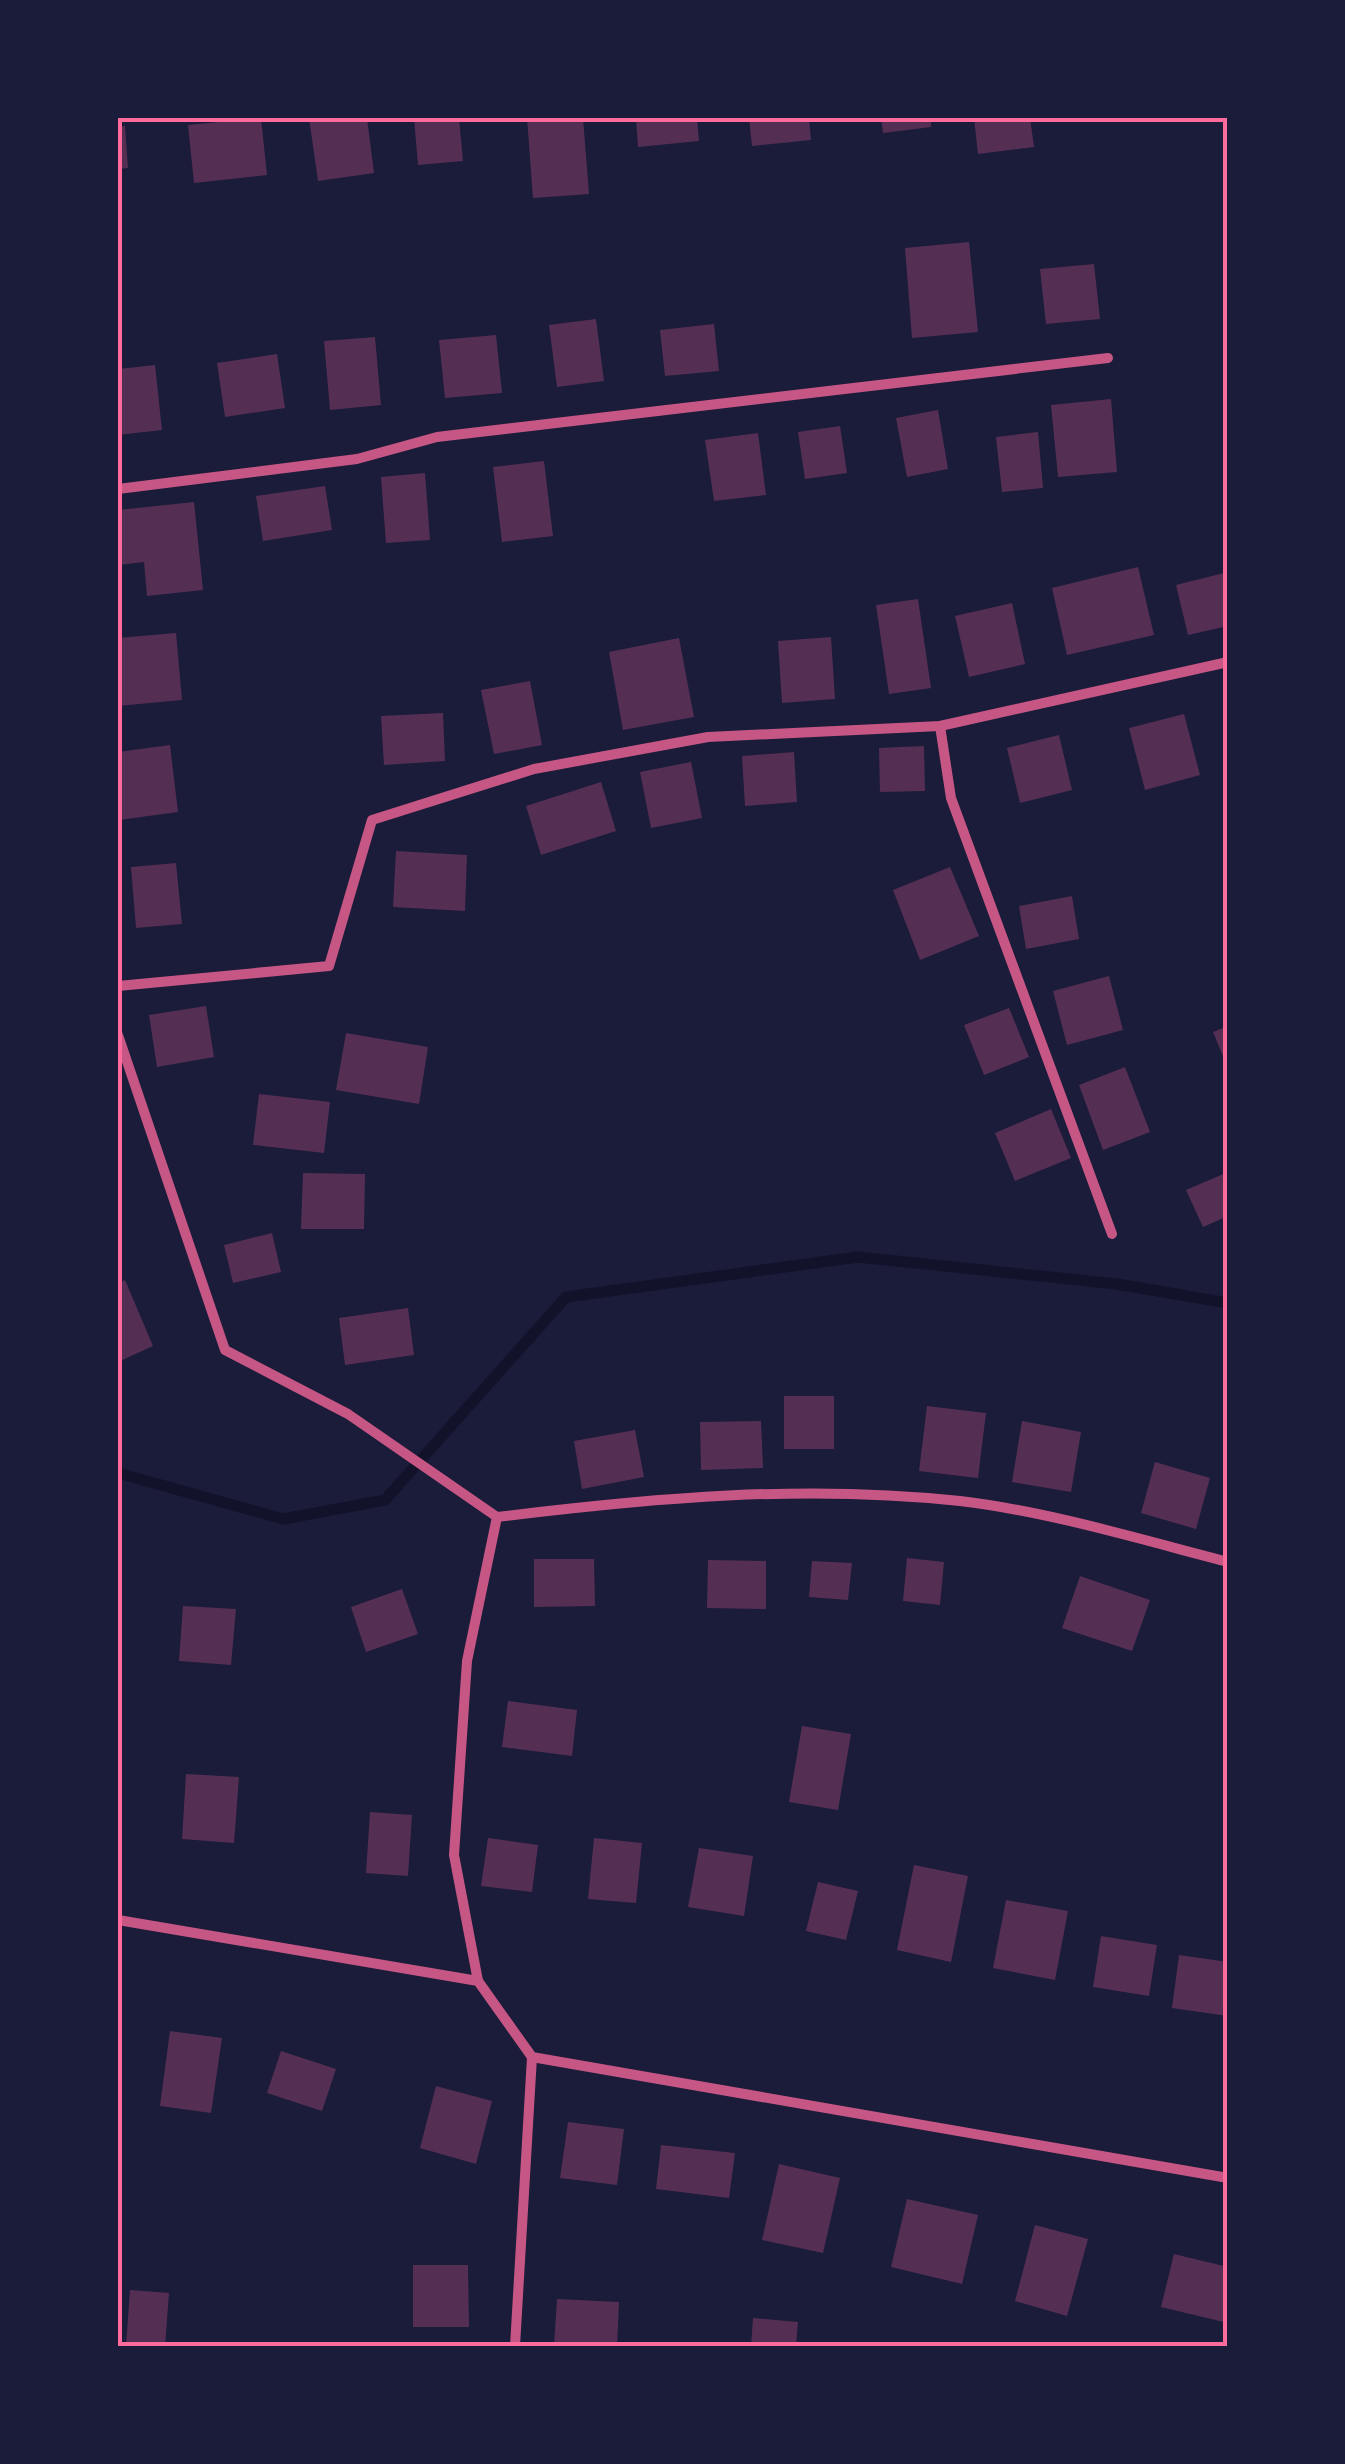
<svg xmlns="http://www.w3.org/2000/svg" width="1345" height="2464" font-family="Mulish,sans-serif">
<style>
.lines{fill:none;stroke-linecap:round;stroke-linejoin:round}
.stream{stroke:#12122b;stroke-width:11}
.building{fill:#542f53}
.minor{stroke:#c65784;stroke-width:10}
.neatline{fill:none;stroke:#ff6b9d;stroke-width:4}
</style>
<rect width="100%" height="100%" fill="#1b1b3a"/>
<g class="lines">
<path class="stream" d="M118,1473l165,46 102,-19 181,-203 292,-40 259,27 111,19"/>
</g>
<g class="building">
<path d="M261,118l6,57 -73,8 -6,-58z"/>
<path d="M309,118h58l7,55 -56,8z"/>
<path d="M414,118h45l4,43 -45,4z"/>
<path d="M527,118h56l6,76 -56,4z"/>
<path d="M636,118h61l2,23 -61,6z"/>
<path d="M749,118h60l2,22 -59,6z"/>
<path d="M881,118h50v9l-48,6z"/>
<path d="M974,118h56l4,29 -56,7z"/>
<path d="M125,126l3,42 -10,1v-42z"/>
<path d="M969,242l9,90 -66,6 -7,-90z"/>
<path d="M1094,264l6,55 -54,5 -6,-55z"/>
<path d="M596,319l8,62 -47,6 -8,-62z"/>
<path d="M714,324l5,47 -54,5 -5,-46z"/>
<path d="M496,335l6,58 -57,5 -6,-58z"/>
<path d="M375,337l6,68 -51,5 -6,-69z"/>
<path d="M277,354l8,54 -60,9 -8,-54z"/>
<path d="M155,365l7,65 -44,5v-66z"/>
<path d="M1111,399l6,73 -59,5 -7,-72z"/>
<path d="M938,410l10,59 -41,8 -11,-59z"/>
<path d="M840,426l7,47 -42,6 -7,-47z"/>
<path d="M1038,432l5,56 -41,4 -6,-55z"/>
<path d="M758,433l8,62 -52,6 -9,-61z"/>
<path d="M544,461l9,75 -51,6 -9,-75z"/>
<path d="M425,473l5,67 -44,3 -5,-66z"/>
<path d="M325,486l7,44 -69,11 -7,-45z"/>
<path d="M194,502l9,88 -56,6 -3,-34 -26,3v-55z"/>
<path d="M1138,567l16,68 -87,20 -15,-67z"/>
<path d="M1228,572v54l-40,9 -12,-50z"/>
<path d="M918,599l13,89 -42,6 -13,-89z"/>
<path d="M1012,603l13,61 -56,13 -14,-61z"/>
<path d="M176,633l6,67 -64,6v-68z"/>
<path d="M831,637l4,62 -53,4 -4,-62z"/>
<path d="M679,638l15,79 -71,13 -14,-78z"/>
<path d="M530,681l12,64 -48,9 -13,-64z"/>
<path d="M443,713l2,48 -61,4 -3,-49z"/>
<path d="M1184,714l16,61 -55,15 -16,-62z"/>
<path d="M1059,735l13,55 -52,13 -13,-55z"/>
<path d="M170,745l8,67 -59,8 -1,-68z"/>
<path d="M924,746l1,45 -45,1 -1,-44z"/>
<path d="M794,752l3,50 -52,4 -3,-50z"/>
<path d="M691,762l11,56 -51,10 -11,-56z"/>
<path d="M601,782l15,49 -75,24 -15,-49z"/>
<path d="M396,851l71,4 -2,56 -72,-4z"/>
<path d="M176,863l6,61 -46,4 -5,-61z"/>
<path d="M950,867l29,69 -59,24 -27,-70z"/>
<path d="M1072,896l7,43 -53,10 -7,-43z"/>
<path d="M1109,976l14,54 -56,15 -14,-54z"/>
<path d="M206,1006l8,51 -57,10 -8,-52z"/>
<path d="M1009,1008l20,49 -45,18 -20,-50z"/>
<path d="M1228,1026v40h-1l-14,-34z"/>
<path d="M346,1033l82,14 -9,57 -83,-14z"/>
<path d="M1125,1067l25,65 -47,18 -24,-65z"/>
<path d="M259,1094l71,8 -6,51 -71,-8z"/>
<path d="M1051,1109l20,49 -56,23 -20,-48z"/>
<path d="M1228,1172v44l-25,11 -17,-37z"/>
<path d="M303,1173l62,1 -1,55h-63z"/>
<path d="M272,1233l9,39 -48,11 -9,-38z"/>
<path d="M125,1280l28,66 -35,16v-78z"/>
<path d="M408,1308l6,47 -69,10 -6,-47z"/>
<rect x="784" y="1396" width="50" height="53"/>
<path d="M927,1406l59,7 -8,65 -59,-7z"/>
<path d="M761,1421l2,47 -62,2 -1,-48z"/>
<path d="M1022,1421l59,11 -10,60 -59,-10z"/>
<path d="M635,1430l9,47 -62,12 -8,-48z"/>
<path d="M1155,1462l55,16 -14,51 -55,-16z"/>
<path d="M907,1558l37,4 -4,43 -37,-4z"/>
<path d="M534,1559h60l1,47 -61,1z"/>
<path d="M708,1560l58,1v48l-59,-1z"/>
<path d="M812,1561l40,2 -4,37 -39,-3z"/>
<path d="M1080,1576l70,24 -18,51 -70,-23z"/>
<path d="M402,1589l16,45 -52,18 -15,-45z"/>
<path d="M183,1606l53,3 -5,56 -52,-4z"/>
<path d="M508,1701l69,9 -5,46 -70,-9z"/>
<path d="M802,1726l49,8 -13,76 -49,-8z"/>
<path d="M186,1774l53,3 -5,66 -52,-4z"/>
<path d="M370,1812l42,3 -4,61 -42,-3z"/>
<path d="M488,1838l50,7 -6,47 -51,-6z"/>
<path d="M594,1838l48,5 -6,60 -48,-4z"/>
<path d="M699,1848l54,8 -9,60 -56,-9z"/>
<path d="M914,1865l54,11 -17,86 -54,-12z"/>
<path d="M818,1882l40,9 -12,49 -40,-9z"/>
<path d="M1006,1900l62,11 -13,69 -62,-12z"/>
<path d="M1101,1936l56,9 -8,51 -56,-9z"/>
<path d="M1179,1955l49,7v54l-56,-8z"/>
<path d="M170,2031l52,7 -11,75 -51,-7z"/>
<path d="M281,2051l55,18 -14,42 -55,-18z"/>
<path d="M436,2086l56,15 -16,63 -56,-16z"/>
<path d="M568,2122l56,7 -7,56 -57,-7z"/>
<path d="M661,2145l74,8 -6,45 -73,-9z"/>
<path d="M779,2164l61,14 -17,75 -61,-13z"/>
<path d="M907,2199l71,16 -16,69 -71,-17z"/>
<path d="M1035,2225l53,14 -21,77 -52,-15z"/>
<path d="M1174,2254l54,13v56l-67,-16z"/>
<path d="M413,2265h55l1,62h-56z"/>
<path d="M130,2290l39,3 -4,53h-39z"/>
<path d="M557,2299l62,3 -2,44h-63z"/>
<path d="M753,2318l45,4 -2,24h-45z"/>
</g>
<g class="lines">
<g class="minor">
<path d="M118,489l239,-30 80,-22 671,-79"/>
<path d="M940,726l11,72 161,436"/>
<path d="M118,986l211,-20 43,-146 162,-51 174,-32 232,-11 288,-64"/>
<path d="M118,1035l107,315 123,64 149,103 -30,144 -13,194 24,126"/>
<path d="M497,1517c155,-19 307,-33 463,-16 86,10 183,39 268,61"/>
<path d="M118,1920l360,61 54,76 696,121"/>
<path d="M515,2346l17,-289"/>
</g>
</g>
<rect width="1345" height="2464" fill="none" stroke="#1b1b3a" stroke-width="240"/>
<rect x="120" y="120" width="1105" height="2224" class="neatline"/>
</svg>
